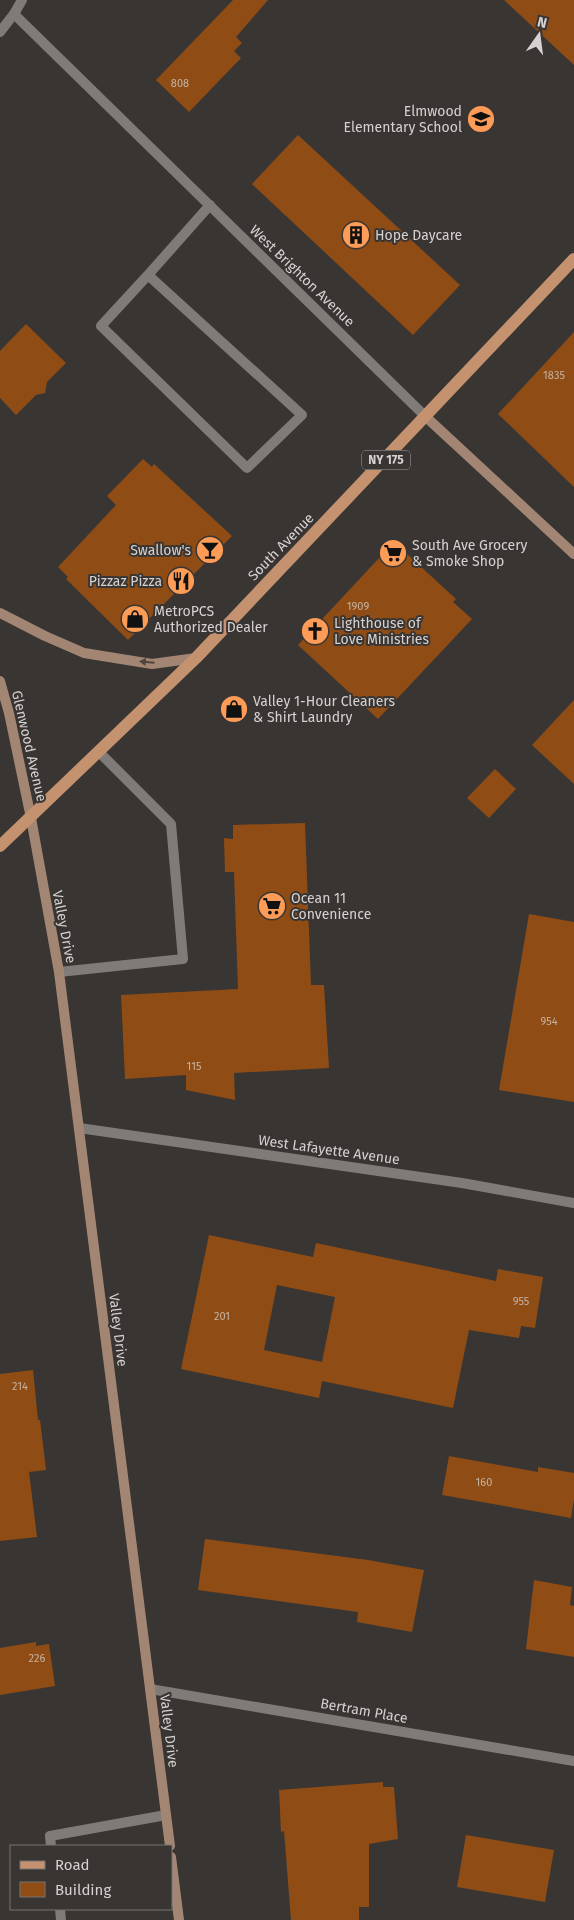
<svg xmlns="http://www.w3.org/2000/svg" width="574" height="1920" font-family="'Fira Sans',sans-serif">
<style>
.building{fill:#8f4d15;fill-rule:evenodd}
.lines{fill:none;stroke-linecap:round;stroke-linejoin:round}
.lane{stroke:#7f7b78;stroke-width:10}
.street{stroke:#7f7b78;stroke-width:10}
.secondary{stroke:#a28673;stroke-width:10}
.primary{stroke:#c4926e;stroke-width:12}
.oneway{fill:#4e4540}
.labels{text-anchor:middle;dominant-baseline:central;stroke-width:4;stroke-linejoin:round;paint-order:stroke}
.number-label{font-size:11px;fill:#c4b1a2}
.shield{fill:#393533;stroke:#a6a3a2;stroke-width:1}
.shield-label{font-size:12px;font-weight:bold;fill:#d5d2d1}
.poi-label{font-size:14px;fill:#d5d2d1;stroke:#393533;text-anchor:start}
.street-label{font-size:14px;fill:#d5d2d1;stroke:#393533}
</style>
<rect width="100%" height="100%" fill="#393533"/>
<g class="building">
<path d="M233,0h35l-32,37 6,6 -8,8 7,7 -52,54 -33,-32z"/>
<path d="M504,0h70v65z"/>
<path d="M298,135l162,150 -47,50 -161,-151z"/>
<path d="M26,324l40,39 -19,19 -2,11 -9,2 -20,20 -16,-17v-47z"/>
<path d="M574,332v155l-76,-73z"/>
<path d="M143,459l9,8 2,-3 78,72 -104,104 -62,-61 2,-2 -10,-10 58,-62 -9,-9z"/>
<path d="M394,542l62,57 -3,3 19,17 -94,100 -80,-74z"/>
<path d="M574,700v84l-42,-39z"/>
<path d="M495,769l21,20 -27,29 -22,-20z"/>
<path d="M305,823l6,162h13l5,83 -95,5 1,27 -49,-10v-15l-61,4 -4,-84 117,-6 -4,-117h-9l-1,-34 9,1v-14z"/>
<path d="M529,914l45,8v180l-75,-12z"/>
<path d="M209,1235l104,22 3,-14 180,38 2,-12 45,8 -8,51 -14,-2 -2,12 -50,-8 -16,78 -131,-27 -3,17 -138,-29zM277,1285l58,12 -13,65 -58,-12z"/>
<path d="M33,1370l5,50h2l6,50 -17,2 8,65 -37,4v-167z"/>
<path d="M449,1456l89,16v-5l36,6v26l-3,19 -129,-23z"/>
<path d="M205,1539l163,21 56,10 -12,62 -55,-10 1,-10 -160,-22z"/>
<path d="M534,1580l38,7 -2,18 4,1v51l-48,-8z"/>
<path d="M36,1642v4l13,-2 6,42 -55,9v-47z"/>
<path d="M383,1782v5h11l4,52 -29,5v63h-10v13h-68l-7,-89 -3,1 -2,-42z"/>
<path d="M466,1835l88,15 -9,52 -88,-15z"/>
</g>
<g class="lines">
<g class="lane">
<path d="M148,275l-47,51 146,142 55,-53 -154,-140 62,-70"/>
<path d="M59,972l124,-13 -12,-135 -72,-72"/>
<path d="M51,1846l-1,-10 116,-21"/>
<path d="M60,1909l1,11"/>
</g>
<g class="street">
<path d="M14,14l412,403"/>
<path d="M0,32l14,-18 8,-14"/>
<path d="M79,1128l383,55 112,20"/>
<path d="M150,1689l424,72"/>
</g>
<g class="secondary">
<path d="M426,417l148,137"/>
<path d="M0,613l45,23 39,17 68,11 44,-6"/>
<path d="M0,681l9,32 22,105 28,154 111,874"/>
<path d="M171,1857l8,63"/>
</g>
<path class="primary" d="M0,846l196,-188 378,-399"/>
</g>
<defs><path id="oneway-solid" d="M-6-.8H1V-3.2L6.5 0L1 3.2V.8H-6Z" transform="scale(1.25)"/></defs>
<use class="oneway" href="#oneway-solid" transform="translate(147 662) rotate(-175)"/>
<defs>
<symbol id="school-disc" viewBox="-11 -11 22 22"><circle r="9.5" fill="#fd9c56" stroke="#393533"/><path d="M0-5L7-2L0 1L-7-2ZM-4 1L0 2.5L4 1V4Q0 6-4 4Z" fill="#111"/></symbol>
<symbol id="building-disc" viewBox="-11 -11 22 22"><circle r="9.5" fill="#fd9c56" stroke="#393533"/><path d="M-4-6H4V6H1V3H-1V6H-4ZM-2.5-4.3h1.7v1.8h-1.7ZM.8-4.3h1.7v1.8H.8ZM-2.5-1h1.7V.8h-1.7ZM.8-1h1.7V.8H.8Z" fill="#111"/></symbol>
<symbol id="bar-disc" viewBox="-11 -11 22 22"><circle r="9.5" fill="#fd9c56" stroke="#393533"/><path d="M-6-5H6L.8 .8V4.5H3.5V6h-7V4.5H-.8V.8Z" fill="#111"/></symbol>
<symbol id="supermarket-disc" viewBox="-11 -11 22 22"><circle r="9.5" fill="#fd9c56" stroke="#393533"/><path d="M-6-5.5h2.5l.6 2H6L4.5 2H-2.5L-4.4-4H-6ZM-1.5 3.2a1.3 1.3 0 1 0 .1 0ZM3 3.2a1.3 1.3 0 1 0 .1 0Z" fill="#111"/></symbol>
<symbol id="restaurant-disc" viewBox="-11 -11 22 22"><circle r="9.5" fill="#fd9c56" stroke="#393533"/><path d="M-5-6h1v4h1v-4h1v4h1v-4h1v5L-1.5 .5V6h-2V.5L-5-1ZM5-6V6H3V1.5H1.5Q1.5-4 5-6Z" fill="#111"/></symbol>
<symbol id="shop-disc" viewBox="-11 -11 22 22"><circle r="9.5" fill="#fd9c56" stroke="#393533"/><path d="M-5-2.5h2.3a2.7 3.5 0 0 1 5.4 0H5L5.5 6h-11ZM-1.5-2.5h3a1.5 2.3 0 0 0-3 0Z" fill="#111"/></symbol>
<symbol id="church-disc" viewBox="-11 -11 22 22"><circle r="9.5" fill="#fd9c56" stroke="#393533"/><path d="M-1.2-6h2.4v3.5h3.3v2.4h-3.3V6h-2.4V-.1h-3.3v-2.4h3.3Z" fill="#111"/></symbol>
</defs>
<g fill-rule="evenodd">
<use href="#school-disc" x="465" y="103" width="32" height="32"/>
<use href="#building-disc" x="340" y="219" width="32" height="32"/>
<use href="#bar-disc" x="194" y="534" width="32" height="32"/>
<use href="#supermarket-disc" x="377" y="537" width="32" height="32"/>
<use href="#restaurant-disc" x="165" y="565" width="32" height="32"/>
<use href="#shop-disc" x="119" y="603" width="32" height="32"/>
<use href="#church-disc" x="299" y="615" width="32" height="32"/>
<use href="#shop-disc" x="218" y="693" width="32" height="32"/>
<use href="#supermarket-disc" x="256" y="890" width="32" height="32"/>
</g>
<g class="labels">
<g class="number-label">
<text x="180" y="83">808</text>
<text x="554" y="375">1835</text>
<text x="358" y="606">1909</text>
<text x="549" y="1021">954</text>
<text x="194" y="1066">115</text>
<text x="521" y="1301">955</text>
<text x="222" y="1316">201</text>
<text x="20" y="1386">214</text>
<text x="484" y="1482">160</text>
<text x="37" y="1658">226</text>
</g>
<rect class="shield" x="362" y="450.5" width="48" height="19" rx="4"/>
<g class="shield-label">
<text x="386" y="460">NY 175</text>
</g>
<g class="poi-label">
<text x="462" y="111" text-anchor="end">Elmwood<tspan x="462" dy="16">Elementary School</tspan></text>
<text x="375" y="235">Hope Daycare</text>
<text x="412" y="545">South Ave Grocery<tspan x="412" dy="16">&amp; Smoke Shop</tspan></text>
<text x="191" y="550" text-anchor="end">Swallow's</text>
<text x="162" y="581" text-anchor="end">Pizzaz Pizza</text>
<text x="154" y="611">MetroPCS<tspan x="154" dy="16">Authorized Dealer</tspan></text>
<text x="334" y="623">Lighthouse of<tspan x="334" dy="16">Love Ministries</tspan></text>
<text x="253" y="701">Valley 1-Hour Cleaners<tspan x="253" dy="16">&amp; Shirt Laundry</tspan></text>
<text x="291" y="898">Ocean 11<tspan x="291" dy="16">Convenience</tspan></text>
</g>
<g class="street-label">
<text transform="translate(302 276) rotate(44)">West Brighton Avenue</text>
<text transform="translate(281 547) rotate(-46)">South Avenue</text>
<text transform="translate(29 746) rotate(77)">Glenwood Avenue</text>
<text transform="translate(64 927) rotate(79)">Valley Drive</text>
<text transform="translate(329 1150) rotate(8)">West Lafayette Avenue</text>
<text transform="translate(118 1330) rotate(83)">Valley Drive</text>
<text transform="translate(364 1711) rotate(10)">Bertram Place</text>
<text transform="translate(169 1731) rotate(83)">Valley Drive</text>
</g>
</g>
<rect x="10" y="1845" width="162" height="65" fill="#393533" stroke="#777472"/>
<rect x="20" y="1861" width="25" height="8" fill="#c4926e" stroke="#777472"/>
<text x="55" y="1870" font-size="15" fill="#d5d2d1">Road</text>
<rect x="20" y="1882" width="25" height="15" fill="#8f4d15" stroke="#777472"/>
<text x="55" y="1895" font-size="15" fill="#d5d2d1">Building</text>
<g transform="translate(539 35) rotate(14)" stroke="#393533" stroke-width="4" paint-order="stroke">
<path d="M0-4L9 19L0 12L-9 19Z" fill="#d5d2d1"/>
<text y="-8" font-size="14" font-weight="bold" text-anchor="middle" fill="#d5d2d1">N</text>
</g>
</svg>
